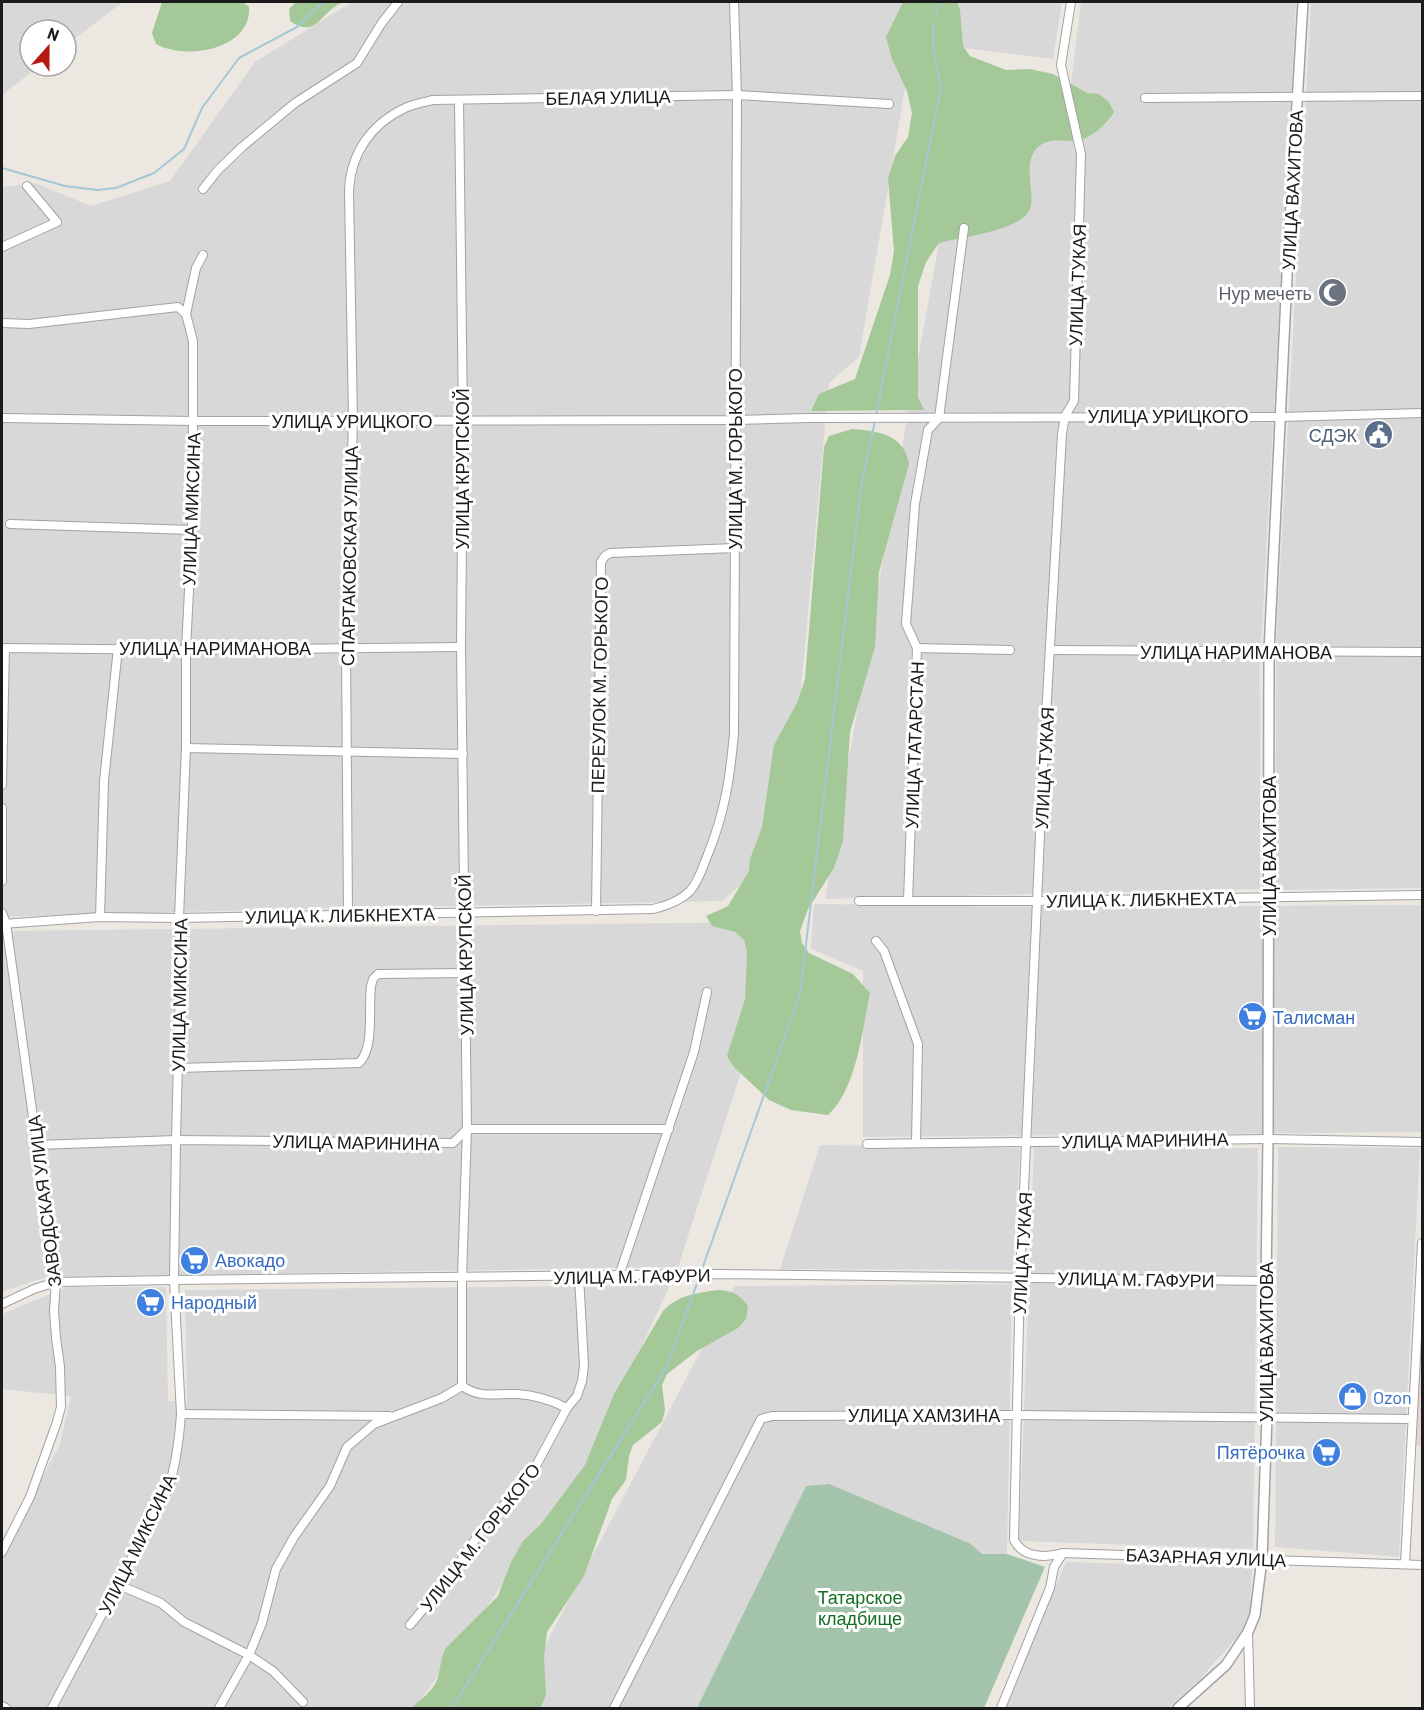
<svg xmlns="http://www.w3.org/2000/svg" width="1424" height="1710" font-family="Barlow,sans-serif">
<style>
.residential{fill:#d9d8d8}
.commercial{fill:#ecd3d0}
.forest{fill:#a4c898}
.cemetery{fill:#a3c3aa}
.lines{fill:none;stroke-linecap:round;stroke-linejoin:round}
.stream{stroke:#a4c8d7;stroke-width:2}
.minor-casing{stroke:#a2a2a2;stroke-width:10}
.tertiary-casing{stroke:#a2a2a2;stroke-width:12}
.minor{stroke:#fff;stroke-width:8}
.tertiary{stroke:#fff;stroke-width:9}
.labels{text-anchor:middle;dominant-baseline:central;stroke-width:6;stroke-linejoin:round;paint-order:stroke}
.street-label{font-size:18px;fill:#1b1b1b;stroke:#fff}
.worship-label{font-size:18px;fill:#5b616d;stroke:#fff;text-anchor:end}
.service-label{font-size:18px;fill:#4e5e75;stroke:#fff;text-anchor:end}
.shop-label{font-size:18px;fill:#366cbe;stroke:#fff;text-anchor:start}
.park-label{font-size:18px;fill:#136e1f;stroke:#fff}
</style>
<rect width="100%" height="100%" fill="#ece8e1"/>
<g class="residential">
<path d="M2,2h121l-57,43v-15h-36v36h9l-37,29z"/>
<path d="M352,2h710l-9,57 -140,-17 -54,315 -30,26 -38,416 -34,72 -35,30 -425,8 -295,8v-730l33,-4 56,23 79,-25 85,-119z"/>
<path d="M1081,2h215l-36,664v223l-435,10 80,-468 44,-244 78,-58 38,3z"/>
<path d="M1311,2h111v886l-146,2v-248z"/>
<path d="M814,904l230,3 378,-2v227l-559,5v-166l-52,-22z"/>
<path d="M763,922l-6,101 -79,244 -632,10 -44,15v-361z"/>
<path d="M820,1145l200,3 -7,122 -233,-1z"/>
<path d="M1034,1147l224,1 -5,401 -234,-8z"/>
<path d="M1278,1147l142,1 -21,409 -124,-10z"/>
<path d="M1012,1284l-5,270h-25l-11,-10 -165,-58 -109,222h-185l223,-422z"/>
<path d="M670,1285l-83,180 -172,243h-413v-153l58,-111 11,-48 -69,-7v-75l65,-27h99l2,114 19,1 -2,-112z"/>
<path d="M1066,1562l186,5 -2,45 -9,21 -42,47 -31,28h-164z"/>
</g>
<path class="commercial" d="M1422,1283v163l-10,-1z"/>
<g class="forest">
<path d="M162,2h81l6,5c3,42 -63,54 -93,37l-4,-11z"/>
<path d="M296,2h63c-6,0 -15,0 -20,2 -19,10 -23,35 -49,17l-1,-12z"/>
<path d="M903,2h54l3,8 3,36 7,10 36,14 24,-1 23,5 34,19 12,1 10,8 5,10c-8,13 -23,27 -39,29 -13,0 -25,-3 -36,5 -21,18 2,54 -13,69 -17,17 -64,22 -87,28l-13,19 -8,24v111l6,13 -113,1 8,-17 36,-15 35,-104 4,-24 -6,-73 7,-22 13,-19 4,-24 -5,-22 -15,-32 -6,-22z"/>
<path d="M852,429c26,2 52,5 57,35l-30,108 -4,75 -25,85 -7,109 -9,27 -26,41 -8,22 2,12 7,10 44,21 17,19c-8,38 -13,95 -42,122l-37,-5 -22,-10 -36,-34 -6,-10 18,-57 2,-48 -3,-11 -9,-8 -23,-6 -6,-10 22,-10 21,-35 1,-12 12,-32 12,-82 23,-42 8,-24 19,-232 5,-11z"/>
<path d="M718,1290c15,1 21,4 30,16l-2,13 -8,9 -41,23 -30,23 -5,11 3,25 -3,12 -29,23 -4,11 -3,24 -14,19 -28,77 -37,56 -3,25 2,38 -5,12 -2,1h-128c9,-8 22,-17 26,-28 4,-11 3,-21 9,-32l52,-52 13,-34 12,-21 18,-17 44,-59 29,-71 49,-83c14,-16 35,-18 55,-21z"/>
</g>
<path class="cemetery" d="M829,1484l142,60 11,10h25l38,13 -61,141h-287l109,-222z"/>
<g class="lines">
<g class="stream">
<path d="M935,16l5,-14"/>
<path d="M2,168l63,18 32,4 19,-2 38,-15 30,-24 18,-41 37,-50 58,-31 26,-25"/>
<path d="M876,415l65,-327 -8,-42v-24"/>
<path d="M701,1272l99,-278 61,-506 14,-67"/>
<path d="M452,1708l215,-342 32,-88"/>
</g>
<defs>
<g id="minor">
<path d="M1071,2l-10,63 20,89 -7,247 -9,15 -3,18 -19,335 -23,508 -6,263c9,18 32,18 49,13l359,12"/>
<path d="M1145,98l277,-2"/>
<path d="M203,189l15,-19 24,-23 53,-44 62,-40 24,-39 17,-22"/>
<path d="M2,247l55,-25 -30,-36"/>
<path d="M2,323l27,1 149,-17 8,7"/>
<path d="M3,418l190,3 542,-1 73,-2 473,-1 141,-4"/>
<path d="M10,524l182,6"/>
<path d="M917,648l93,2"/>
<path d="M1050,650l372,2"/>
<path d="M186,748l277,6"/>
<path d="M2,785l3,-137 181,2 275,-3"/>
<path d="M2,808v73"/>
<path d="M859,901h178l385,-6"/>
<path d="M908,901l9,-253 -11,-24 9,-120 13,-74 11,-12 25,-190"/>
<path d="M596,911l5,-349 4,-6 5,-3 125,-5"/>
<path d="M2,913l4,10 50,359 -2,28 2,28 4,29 1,40 -4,15 -27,75 -28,55"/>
<path d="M348,914l-2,-265 7,-228 -4,-231c2,-37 22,-66 56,-82 8,-4 19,-6 28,-8l304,-5 152,9"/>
<path d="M100,917l4,-136 14,-133"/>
<path d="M2,924l98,-7 79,1 474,-9c13,-3 27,-8 37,-18 9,-10 13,-25 18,-37 17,-42 22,-76 26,-121l3,-638 -3,-93"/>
<path d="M876,941l8,10 34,93 -2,99"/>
<path d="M178,1068l181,-5c16,-15 9,-56 12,-77l2,-7 5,-5 87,-1"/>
<path d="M867,1144l401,-5 154,3"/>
<path d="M37,1145l139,-5 277,3 14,-14h202"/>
<path d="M619,1276l75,-224 13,-60"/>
<path d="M2,1304l32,-15 22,-7 118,-2 542,-6 550,7"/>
<path d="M462,1386c19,13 33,7 55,8 18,1 34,6 50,14"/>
<path d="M181,1414l208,2"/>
<path d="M1405,1564l17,-321"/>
<path d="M119,1585l42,18 23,19 65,33 24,16 30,31"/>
<path d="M410,1625l40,-48 35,-52 45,-48 37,-69 10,-12 5,-15 2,-15 -5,-90"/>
<path d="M1248,1632l2,76"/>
<path d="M2,1706l4,2"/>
<path d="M52,1708l115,-216c9,-25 12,-50 14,-78l-7,-134 2,-140 4,-158 -1,-64 7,-170v-98l6,-120 1,-109v-80l-7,-27 10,-46 7,-13"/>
<path d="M219,1708l30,-53 13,-32 14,-54 18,-32 36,-51 17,-39 27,-23 68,-26 20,-12v-109l5,-148 -6,-482 2,-227 -4,-320"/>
<path d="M614,1708l147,-289 11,-3 243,-1 397,4"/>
<path d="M1001,1708l49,-120 4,-21 9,-14"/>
</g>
<path id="tertiary" d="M1178,1708l48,-43 22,-33 7,-17 7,-56 5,-143 -1,-135 2,-142 1,-487 19,-397 15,-253"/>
</defs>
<use href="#minor" class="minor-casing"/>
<use href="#tertiary" class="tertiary-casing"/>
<use href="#minor" class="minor"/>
<use href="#tertiary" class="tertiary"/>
</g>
<defs>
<symbol id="mosque-disc" viewBox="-11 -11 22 22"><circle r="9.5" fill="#6b7280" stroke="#fff"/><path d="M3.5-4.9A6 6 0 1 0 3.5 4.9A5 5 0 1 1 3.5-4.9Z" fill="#fff"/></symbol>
<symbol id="civic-disc" viewBox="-11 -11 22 22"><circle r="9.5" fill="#5c6f8a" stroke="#fff"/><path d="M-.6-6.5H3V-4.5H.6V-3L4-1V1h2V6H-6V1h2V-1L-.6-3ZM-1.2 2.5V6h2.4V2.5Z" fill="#fff"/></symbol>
<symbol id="supermarket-disc" viewBox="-11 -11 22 22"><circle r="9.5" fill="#3f7fe0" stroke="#fff"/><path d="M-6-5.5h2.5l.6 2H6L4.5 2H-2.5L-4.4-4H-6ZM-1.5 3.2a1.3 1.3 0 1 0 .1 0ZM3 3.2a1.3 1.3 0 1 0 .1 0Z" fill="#fff"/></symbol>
<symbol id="shop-disc" viewBox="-11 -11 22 22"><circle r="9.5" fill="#3f7fe0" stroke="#fff"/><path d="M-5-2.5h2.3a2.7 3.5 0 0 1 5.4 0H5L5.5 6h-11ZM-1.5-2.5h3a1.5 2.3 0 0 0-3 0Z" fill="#fff"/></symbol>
</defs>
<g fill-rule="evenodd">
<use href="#mosque-disc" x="1316" y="276" width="33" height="33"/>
<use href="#civic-disc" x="1362" y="418" width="33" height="33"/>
<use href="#supermarket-disc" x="1236" y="1000" width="33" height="33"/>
<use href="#supermarket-disc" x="178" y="1244" width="33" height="33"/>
<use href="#supermarket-disc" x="134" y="1286" width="33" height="33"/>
<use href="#shop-disc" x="1336" y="1380" width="33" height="33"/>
<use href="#supermarket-disc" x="1310" y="1436" width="33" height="33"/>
</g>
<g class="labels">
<g class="street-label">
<text transform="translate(608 97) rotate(-1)">БЕЛАЯ УЛИЦА</text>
<text transform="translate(1292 190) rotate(-87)">УЛИЦА ВАХИТОВА</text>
<text transform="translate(1077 285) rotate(-88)">УЛИЦА ТУКАЯ</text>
<text x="1168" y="416">УЛИЦА УРИЦКОГО</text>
<text x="352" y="421">УЛИЦА УРИЦКОГО</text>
<text transform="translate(735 459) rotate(-90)">УЛИЦА М. ГОРЬКОГО</text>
<text transform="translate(462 469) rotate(-90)">УЛИЦА КРУПСКОЙ</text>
<text transform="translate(191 509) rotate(-88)">УЛИЦА МИКСИНА</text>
<text transform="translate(349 556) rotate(-89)">СПАРТАКОВСКАЯ УЛИЦА</text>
<text x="215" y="648">УЛИЦА НАРИМАНОВА</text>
<text x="1236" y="652">УЛИЦА НАРИМАНОВА</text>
<text transform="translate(599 685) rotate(-89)">ПЕРЕУЛОК М. ГОРЬКОГО</text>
<text transform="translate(914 745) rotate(-88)">УЛИЦА ТАТАРСТАН</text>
<text transform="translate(1044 768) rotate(-87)">УЛИЦА ТУКАЯ</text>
<text transform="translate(1269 856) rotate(-90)">УЛИЦА ВАХИТОВА</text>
<text transform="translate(1141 899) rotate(-1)">УЛИЦА К. ЛИБКНЕХТА</text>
<text transform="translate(340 915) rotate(-1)">УЛИЦА К. ЛИБКНЕХТА</text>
<text transform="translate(465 955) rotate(-91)">УЛИЦА КРУПСКОЙ</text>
<text transform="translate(179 995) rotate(-89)">УЛИЦА МИКСИНА</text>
<text transform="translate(1145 1140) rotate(-1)">УЛИЦА МАРИНИНА</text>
<text transform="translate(356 1142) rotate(1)">УЛИЦА МАРИНИНА</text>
<text transform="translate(44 1201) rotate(-97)">ЗАВОДСКАЯ УЛИЦА</text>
<text transform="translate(1022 1253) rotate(-87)">УЛИЦА ТУКАЯ</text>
<text transform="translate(632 1276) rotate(-1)">УЛИЦА М. ГАФУРИ</text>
<text transform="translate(1136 1279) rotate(1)">УЛИЦА М. ГАФУРИ</text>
<text transform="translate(1266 1342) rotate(-90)">УЛИЦА ВАХИТОВА</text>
<text x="924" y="1415">УЛИЦА ХАМЗИНА</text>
<text transform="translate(480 1537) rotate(-52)">УЛИЦА М. ГОРЬКОГО</text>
<text transform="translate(137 1544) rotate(-64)">УЛИЦА МИКСИНА</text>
<text transform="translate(1206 1557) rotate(2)">БАЗАРНАЯ УЛИЦА</text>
</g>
<g class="worship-label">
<text x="1312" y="293">Нур мечеть</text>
</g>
<g class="service-label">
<text x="1357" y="435">СДЭК</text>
</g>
<g class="shop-label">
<text x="1273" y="1017">Талисман</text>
<text x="215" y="1260">Авокадо</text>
<text x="171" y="1302">Народный</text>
<text x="1373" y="1397">Ozon</text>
<text x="1305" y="1452" text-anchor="end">Пятёрочка</text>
</g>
<g class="park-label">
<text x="860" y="1597">Татарское<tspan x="860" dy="21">кладбище</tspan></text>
</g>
</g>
<rect width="1424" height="1710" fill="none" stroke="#1b1b1b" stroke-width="6"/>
<g transform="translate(48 48) rotate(21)"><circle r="28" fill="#ffffff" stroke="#a4a4a4" stroke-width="1.5"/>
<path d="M0-4.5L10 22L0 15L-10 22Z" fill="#b7180f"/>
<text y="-9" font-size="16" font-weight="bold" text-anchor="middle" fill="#1b1b1b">N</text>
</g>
</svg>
